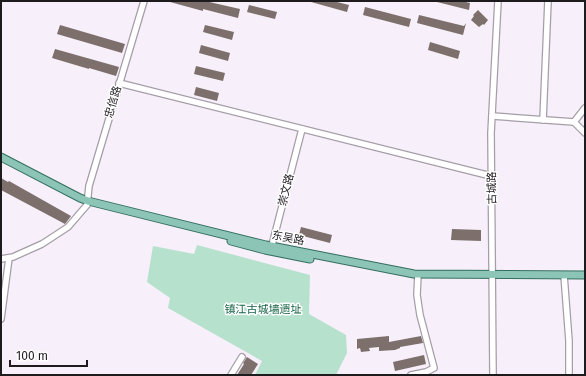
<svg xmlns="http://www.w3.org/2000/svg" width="586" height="376" font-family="'Fira Sans','Noto Sans SC',sans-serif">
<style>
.green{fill:#b6e1cc}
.building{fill:#7d706c}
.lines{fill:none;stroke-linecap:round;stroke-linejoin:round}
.minor-casing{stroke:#a59ea8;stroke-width:8}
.major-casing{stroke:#346f61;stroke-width:9}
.minor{stroke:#fff;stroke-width:5.5}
.major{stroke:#8cc4b6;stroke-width:7}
.labels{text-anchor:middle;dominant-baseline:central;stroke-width:3;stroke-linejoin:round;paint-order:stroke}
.street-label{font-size:11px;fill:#1e1b1f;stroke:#fff}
.park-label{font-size:11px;fill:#156347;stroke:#fff}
</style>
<rect width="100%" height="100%" fill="#f7eff9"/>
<path class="green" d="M197,245l113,30 -1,39 37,21 1,18 -11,22h-81l7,-14 -94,-53 2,-10 -23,-16 6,-36 41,8z"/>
<g class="building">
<path d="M171,1h34l35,8 -2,9 -35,-9v2l-33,-9z"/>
<path d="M312,1h21l16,4 -2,7 -36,-10z"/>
<path d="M437,1h25l8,2 -1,7 -32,-8z"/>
<path d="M249,5l28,7 -2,7 -28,-7z"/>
<path d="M365,7l46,12 -2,8 -46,-12z"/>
<path d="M478,10l10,10 -4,5 -1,-1 -4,3 -8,-7 3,-4 -1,-1z"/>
<path d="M419,15l45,11 2,-3 -3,12 -46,-12z"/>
<path d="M60,25l65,19 -3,9 -65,-19z"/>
<path d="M205,25l29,7 -2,8 -29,-8z"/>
<path d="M430,42l30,9 -2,8 -30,-9z"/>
<path d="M201,45l29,8 -2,8 -29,-8z"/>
<path d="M55,49l64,18 -3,9 -27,-8v1l-37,-11z"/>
<path d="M196,66l29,7 -2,8 -29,-7z"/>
<path d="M196,87l23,6 -2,8 -23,-6z"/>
<path d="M1,178l7,4 1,-1 62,35 -6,8 -64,-34z"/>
<path d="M301,227l31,8 -2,8 -31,-8z"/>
<path d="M452,229l29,1v11l-30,-1z"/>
<path d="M389,336v6l32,-6 2,7 -23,4v1l-5,2 -16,1v-4l-10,1 1,3 -9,1 -1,-4 -3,1v-10z"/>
<path d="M424,355l2,9 -31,7 -2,-9z"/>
<path d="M247,357l11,7 -7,11h-14l7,-11 -1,-1z"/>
</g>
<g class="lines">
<defs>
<g id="minor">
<path d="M119,83l372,93"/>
<path d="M492,116l82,6 11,11"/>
<path d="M543,120l5,-119"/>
<path d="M574,122l11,-14"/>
<path d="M271,249l31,-120"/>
<path d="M1,259l12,-2 29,-13 26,-17 19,-22 2,-19 55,-185"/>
<path d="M564,275l5,66v34"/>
<path d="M1,319l8,-61"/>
<path d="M231,375l11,-18"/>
<path d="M411,375l15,-3 8,-4 -14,-53 -3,-20 1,-21"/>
<path d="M493,375l-2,-242 7,-132"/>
</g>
<g id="major">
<path d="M1,157l79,41 8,3 178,44 148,29 171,1"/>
<path d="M231,241l34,9 45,9"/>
</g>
</defs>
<use href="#minor" class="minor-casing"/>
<use href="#major" class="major-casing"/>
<use href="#minor" class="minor"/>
<use href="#major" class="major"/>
</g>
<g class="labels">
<g class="street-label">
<text transform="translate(113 102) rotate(-74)">忠信路</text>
<text transform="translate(492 188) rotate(-91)">古城路</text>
<text transform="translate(286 190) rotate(-76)">崇文路</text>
<text transform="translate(288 238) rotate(11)">东吴路</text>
</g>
<g class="park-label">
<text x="263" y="309">镇江古城墙遗址</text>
</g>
</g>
<rect width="586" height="376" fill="none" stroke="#1e1b1f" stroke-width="4"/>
<path d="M10 360v6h77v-6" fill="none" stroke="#1e1b1f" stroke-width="2"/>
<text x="16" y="360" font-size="12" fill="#1e1b1f" stroke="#ffffff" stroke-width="3" paint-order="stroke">100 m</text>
</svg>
